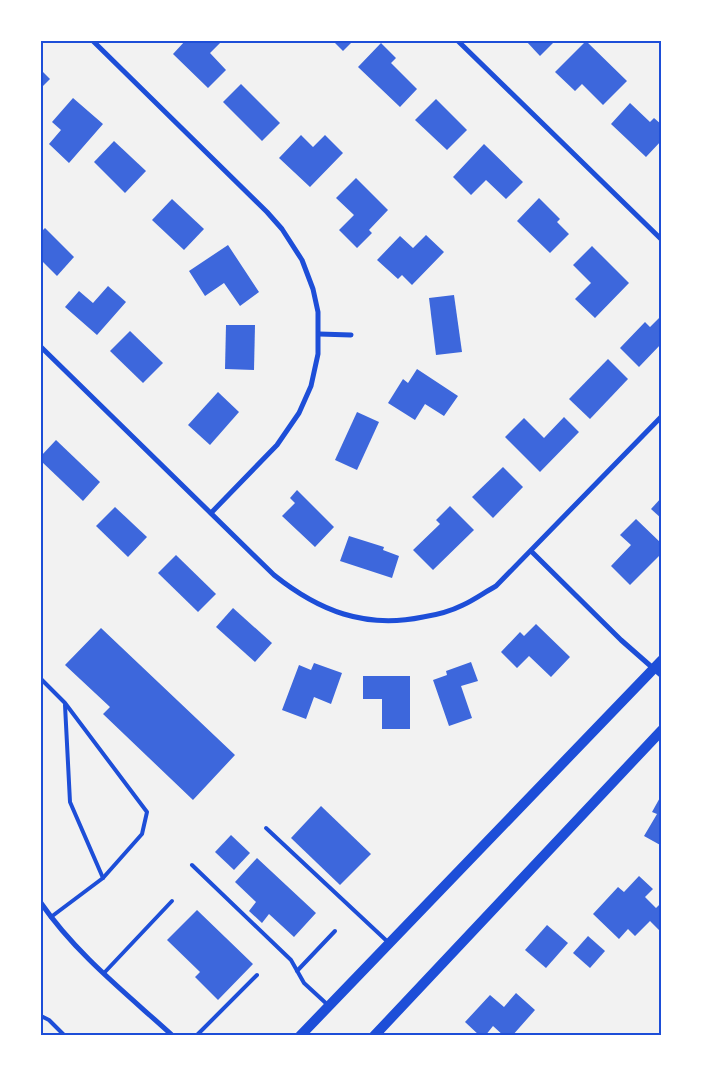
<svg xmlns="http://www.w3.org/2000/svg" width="703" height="1077" font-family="Cabin,sans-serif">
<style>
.building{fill:#3d67dc}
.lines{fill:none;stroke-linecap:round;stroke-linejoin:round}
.service{stroke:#1d4ed8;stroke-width:4}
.minor{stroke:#1d4ed8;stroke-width:5}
.secondary{stroke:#1d4ed8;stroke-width:10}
.neatline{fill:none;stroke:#1d4ed8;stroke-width:2}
</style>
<rect width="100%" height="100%" fill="#f2f2f2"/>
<g class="building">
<path d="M185,41h37l-12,12 16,17 -18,18 -35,-34z"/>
<path d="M333,41h20l-10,10z"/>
<path d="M526,41h29l-15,15z"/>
<path d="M586,41l41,40 -24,24 -21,-21 -7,7 -20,-19z"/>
<path d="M381,43l15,15 -5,5 26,26 -17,18 -42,-40z"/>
<path d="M41,70l9,9 -9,9z"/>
<path d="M241,84l39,39 -18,18 -39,-39z"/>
<path d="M73,98l30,26 -34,39 -20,-19 12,-14 -9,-8z"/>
<path d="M436,99l31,31 -20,20 -32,-30z"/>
<path d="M630,103l20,19 4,-4 8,7v15l-16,17 -35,-33z"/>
<path d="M301,135l12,12 12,-12 18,18 -33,34 -31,-29z"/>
<path d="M114,141l32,30 -21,22 -31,-31z"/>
<path d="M484,144l39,38 -17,17 -20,-19 -15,15 -18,-18z"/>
<path d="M356,178l32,32 -19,20 3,3 -15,15 -18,-18 15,-15 -18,-17z"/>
<path d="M539,198l21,21 -3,3 12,12 -19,19 -33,-32z"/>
<path d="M172,199l32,30 -20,21 -32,-30z"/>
<path d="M45,228l29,29 -17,19 -16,-16v-28z"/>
<path d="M426,235l18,17 -32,33 -10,-10 -4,4 -21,-19 23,-24 13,12z"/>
<path d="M228,245l31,47 -19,14 -16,-23 -19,13 -16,-25z"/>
<path d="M592,246l37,37 -34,35 -20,-19 16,-16 -18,-18z"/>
<path d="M108,286l18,16 -29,33 -32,-28 14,-16 14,12z"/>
<path d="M454,295l8,57 -26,3 -7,-57z"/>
<path d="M662,315v28l-23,24 -19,-19 25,-26 5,5z"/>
<path d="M226,325h29l-1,45 -29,-1z"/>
<path d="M130,331l33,32 -20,20 -33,-32z"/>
<path d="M608,359l20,20 -38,40 -21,-20z"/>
<path d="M417,369l41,27 -14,20 -19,-12 -10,16 -27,-17 15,-24 5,4z"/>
<path d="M218,392l21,20 -29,33 -22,-20z"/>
<path d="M357,412l22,10 -22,48 -22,-10z"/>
<path d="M564,417l15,15 -39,40 -35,-35 19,-19 20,20z"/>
<path d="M56,440l44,42 -17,19 -42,-40v-5z"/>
<path d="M503,467l20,20 -30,31 -21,-21z"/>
<path d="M297,490l37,37 -19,20 -33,-31 13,-13 -5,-5z"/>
<path d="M662,497v22l-11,-10z"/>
<path d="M450,506l24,24 -41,40 -20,-20 27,-26 -4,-4z"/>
<path d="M115,507l32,30 -19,20 -32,-31z"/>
<path d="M636,519l26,25v9l-32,32 -19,-19 20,-21 -11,-10z"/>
<path d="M349,536l35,11 -1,3 16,6 -7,22 -52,-17z"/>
<path d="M176,555l40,39 -18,18 -40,-39z"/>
<path d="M233,608l39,35 -17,19 -39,-35z"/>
<path d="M536,624l34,33 -19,20 -22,-21 -12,12 -16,-16 19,-20 4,4z"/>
<path d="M101,628l134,127 -42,45 -90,-86 7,-7 -45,-42z"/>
<path d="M471,662l7,19 -17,5 11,32 -23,8 -16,-46 14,-5 -1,-4z"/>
<path d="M314,663l28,10 -11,31 -17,-7 -8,22 -24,-9 17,-45 12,5z"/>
<path d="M363,676h47v53h-28v-30h-19z"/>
<path d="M662,794v52l-18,-10 13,-22 -5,-2z"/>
<path d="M321,806l50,48 -31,31 -49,-47z"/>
<path d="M231,835l19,18 -16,17 -19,-18z"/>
<path d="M257,858l59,55 -22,24 -25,-23 -7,9 -13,-12 7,-9 -21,-20z"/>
<path d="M639,876l14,13 -8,8 11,11 6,-6v31l-12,-12 -15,15 -7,-7 -9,10 -26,-25 25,-27 6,5z"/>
<path d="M197,910l56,54 -35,36 -23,-23 5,-5 -33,-32z"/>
<path d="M547,925l21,18 -22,25 -21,-18z"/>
<path d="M588,936l17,15 -15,17 -17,-15z"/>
<path d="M516,993l19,17 -23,26h-8l-11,-10 -8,10h-5l-15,-14 25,-27 14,12z"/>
</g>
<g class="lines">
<g class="service">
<path d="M41,679l24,24 82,109 -5,22 -39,44 -52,39"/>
<path d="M65,705l5,97 33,76"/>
<path d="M266,828l123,115"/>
<path d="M192,865l99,95 13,23 25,23"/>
<path d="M297,971l38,-40"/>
<path d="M104,973l68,-72"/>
<path d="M41,1016l8,4 16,16"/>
<path d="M196,1036l61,-61"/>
</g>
<g class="minor">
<path d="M93,41l174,171 15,17 20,31 11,29 5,23v42l-7,32 -12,27 -22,32 -66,68"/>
<path d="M458,41l204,199"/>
<path d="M319,334l32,1"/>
<path d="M41,347l233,228c45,36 91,54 149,42 13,-2 28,-6 40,-12 11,-5 22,-13 33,-19l166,-170"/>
<path d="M531,551l90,89 41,36"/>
<path d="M41,903c35,51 86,91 132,133"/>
</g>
<g class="secondary">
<path d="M300,1036l362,-376"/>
<path d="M374,1036l288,-306"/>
</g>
</g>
<rect width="703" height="1077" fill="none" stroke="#ffffff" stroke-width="85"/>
<rect x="42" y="42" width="618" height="992" class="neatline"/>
</svg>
